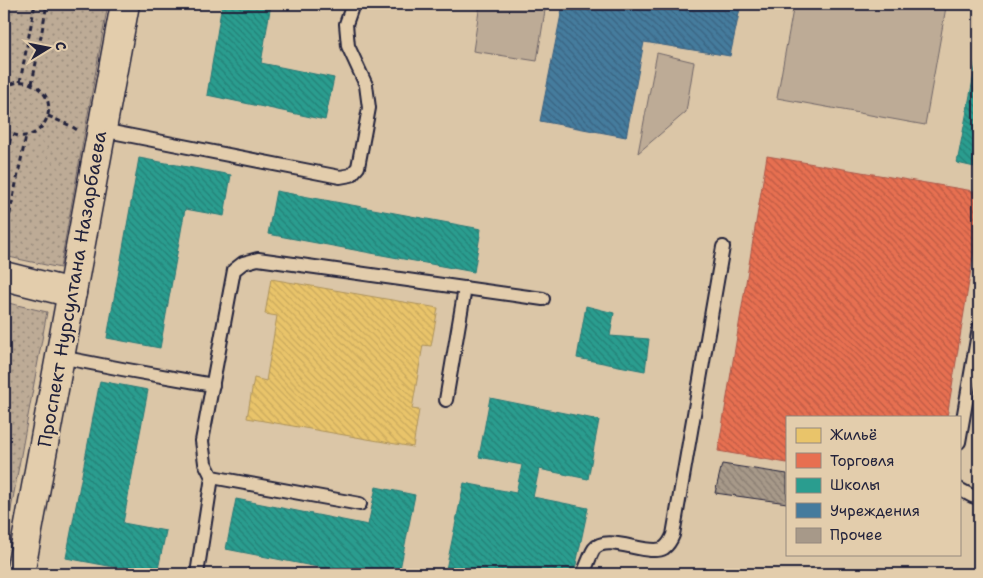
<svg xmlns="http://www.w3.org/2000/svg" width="983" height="578" font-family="'Shantell Sans',sans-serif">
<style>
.grass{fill:#bdab96;stroke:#706668}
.park{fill:url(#park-dots);stroke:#706668}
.homes{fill:url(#homes-back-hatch);stroke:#ad935c}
.shops{fill:url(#shops-back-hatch);stroke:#ac584a}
.schools{fill:url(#schools-back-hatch);stroke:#287876}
.public{fill:url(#public-back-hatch);stroke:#3a6080}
.building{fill:url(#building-back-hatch);stroke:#22223b}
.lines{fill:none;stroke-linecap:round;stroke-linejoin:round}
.service-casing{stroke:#22223b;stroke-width:16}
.secondary-casing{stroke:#22223b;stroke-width:31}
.path{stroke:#22223b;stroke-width:3;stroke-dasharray:5 4;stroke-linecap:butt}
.service{stroke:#e3cdac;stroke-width:12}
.secondary{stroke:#e3cdac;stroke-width:28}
.labels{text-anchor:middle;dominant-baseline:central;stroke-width:5;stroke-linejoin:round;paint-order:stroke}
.street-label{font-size:19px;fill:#22223b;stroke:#e3cdac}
</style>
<defs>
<pattern id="park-dots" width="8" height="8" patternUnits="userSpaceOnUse" patternTransform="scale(1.25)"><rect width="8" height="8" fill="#bdab96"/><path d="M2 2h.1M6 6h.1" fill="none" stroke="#998b7c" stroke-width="1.8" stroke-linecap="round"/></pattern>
<pattern id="homes-back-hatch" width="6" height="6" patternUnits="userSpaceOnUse" patternTransform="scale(1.25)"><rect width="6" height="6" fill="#e9c46a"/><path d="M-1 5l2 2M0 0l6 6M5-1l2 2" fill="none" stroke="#c8a85d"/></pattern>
<pattern id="shops-back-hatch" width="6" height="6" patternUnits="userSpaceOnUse" patternTransform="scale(1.25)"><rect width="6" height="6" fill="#e76f51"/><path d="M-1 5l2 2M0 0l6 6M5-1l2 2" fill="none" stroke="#bb5b44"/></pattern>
<pattern id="schools-back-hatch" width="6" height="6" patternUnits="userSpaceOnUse" patternTransform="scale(1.25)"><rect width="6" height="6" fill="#2a9d8f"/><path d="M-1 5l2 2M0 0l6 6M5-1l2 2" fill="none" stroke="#248076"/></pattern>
<pattern id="public-back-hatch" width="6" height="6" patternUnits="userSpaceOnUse" patternTransform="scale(1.25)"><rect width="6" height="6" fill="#457b9d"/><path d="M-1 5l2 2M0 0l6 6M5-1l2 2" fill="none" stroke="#396481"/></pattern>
<pattern id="building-back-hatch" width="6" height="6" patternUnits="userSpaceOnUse" patternTransform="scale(1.25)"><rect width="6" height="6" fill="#a79989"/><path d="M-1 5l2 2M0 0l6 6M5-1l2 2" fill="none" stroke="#887c71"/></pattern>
</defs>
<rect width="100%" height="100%" fill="#dbc6a7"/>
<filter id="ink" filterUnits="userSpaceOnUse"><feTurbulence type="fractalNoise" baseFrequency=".02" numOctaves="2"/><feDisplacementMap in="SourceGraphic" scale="10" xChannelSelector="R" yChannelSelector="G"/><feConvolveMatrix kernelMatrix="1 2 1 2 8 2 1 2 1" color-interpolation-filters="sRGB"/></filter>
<g filter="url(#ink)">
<g class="grass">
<path d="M480,4h66l-9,57 -64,-10z"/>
<path d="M794,4h137l15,3 -21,118 -148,-27z"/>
<path d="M657,53l37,9 -8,50 -48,41z"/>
</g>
<g class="park">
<path d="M4,4h104l-48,264 -56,-12z"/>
<path d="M4,302l43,10 -43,236z"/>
</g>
<path class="homes" d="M271,279l167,29 -7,38 -8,-1 -11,64 7,1 -6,37 -166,-29 7,-40 12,3 11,-65 -12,-2z"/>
<path class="shops" d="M767,156l212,36v28l-32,197h-160v46l-69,-12z"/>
<g class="schools">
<path d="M222,4h49l-10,59 73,15 -9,42 -118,-25z"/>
<path d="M979,48v120l-22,-5z"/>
<path d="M139,158l92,17 -7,41 -39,-7 -25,139 -53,-10z"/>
<path d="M276,191l205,38 -7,43 -206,-38z"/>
<path d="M586,306l28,7 -4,23 39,3 -4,32 -68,-13z"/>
<path d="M100,381l48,9 -25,133 43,8 -9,43h-6l-85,-16z"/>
<path d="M490,398l109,22 -11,59 -49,-10 -6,28 55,11 -14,66h-129l19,-91 52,10 6,-28 -43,-8z"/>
<path d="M376,487l39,8 -16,79h-46l-127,-25 10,-50 132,26z"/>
</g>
<path class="public" d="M563,4h178l-11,52 -86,-14 -18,95 -86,-16z"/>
<path class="building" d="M722,464l65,10v29l-72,-10z"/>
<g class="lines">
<defs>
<g id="service">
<path d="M102,130l238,47 11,-2 7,-8 11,-59 -3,-23 -18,-39 -2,-22 7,-20"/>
<path d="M60,357l62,12 91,16"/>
<path d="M446,400l19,-112"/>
<path d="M959,442l20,-114"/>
<path d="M212,477l148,27"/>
<path d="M959,489l13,7 7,2"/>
<path d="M197,574l15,-97 -7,-14 -3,-22 32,-171 9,-7 15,-4 285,40"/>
<path d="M583,574c3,-6 8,-21 11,-25 13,-16 55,8 70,-1 4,-3 7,-8 9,-13l50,-288"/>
</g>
<g id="secondary">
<path d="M4,276l68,17"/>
<path d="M20,574l105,-570"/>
</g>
</defs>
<use href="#service" class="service-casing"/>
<use href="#secondary" class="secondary-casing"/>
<g class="path">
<path d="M20,82l15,-78"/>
<path d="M32,84l15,-80"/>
<path d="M4,89c6,-6 16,-9 25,-6 42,16 9,73 -25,46"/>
<path d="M48,116l23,10 8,5"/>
<path d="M4,170l7,-35"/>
<path d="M4,241l22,-105"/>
</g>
<use href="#service" class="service"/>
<use href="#secondary" class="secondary"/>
</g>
</g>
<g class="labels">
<g class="street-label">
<text transform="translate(72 289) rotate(-80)">Проспект Нурсултана Назарбаева</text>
</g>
</g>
<rect width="983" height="578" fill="none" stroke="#e3cdac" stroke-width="20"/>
<rect x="10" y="10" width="963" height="558" fill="none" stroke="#22223b" stroke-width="2" filter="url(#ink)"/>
<rect x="786" y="416" width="175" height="140" fill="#e3cdac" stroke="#96897f"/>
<rect x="796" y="428" width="25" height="15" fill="#e9c46a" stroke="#96897f"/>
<text x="830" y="440" font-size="15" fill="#22223b">Жильё</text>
<rect x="796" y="453" width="25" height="15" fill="#e76f51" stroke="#96897f"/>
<text x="830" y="466" font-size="15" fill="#22223b">Торговля</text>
<rect x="796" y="478" width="25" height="15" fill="#2a9d8f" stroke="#96897f"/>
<text x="830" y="490" font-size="15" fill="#22223b">Школы</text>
<rect x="796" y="503" width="25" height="15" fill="#457b9d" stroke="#96897f"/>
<text x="830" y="516" font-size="15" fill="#22223b">Учреждения</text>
<rect x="796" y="528" width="25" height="15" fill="#a79989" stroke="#96897f"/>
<text x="830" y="540" font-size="15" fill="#22223b">Прочее</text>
<g transform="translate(48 48) rotate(80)" stroke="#e3cdac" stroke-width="4" paint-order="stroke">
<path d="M0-4L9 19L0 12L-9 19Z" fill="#22223b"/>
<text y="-8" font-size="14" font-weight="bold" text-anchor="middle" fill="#22223b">С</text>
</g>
</svg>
